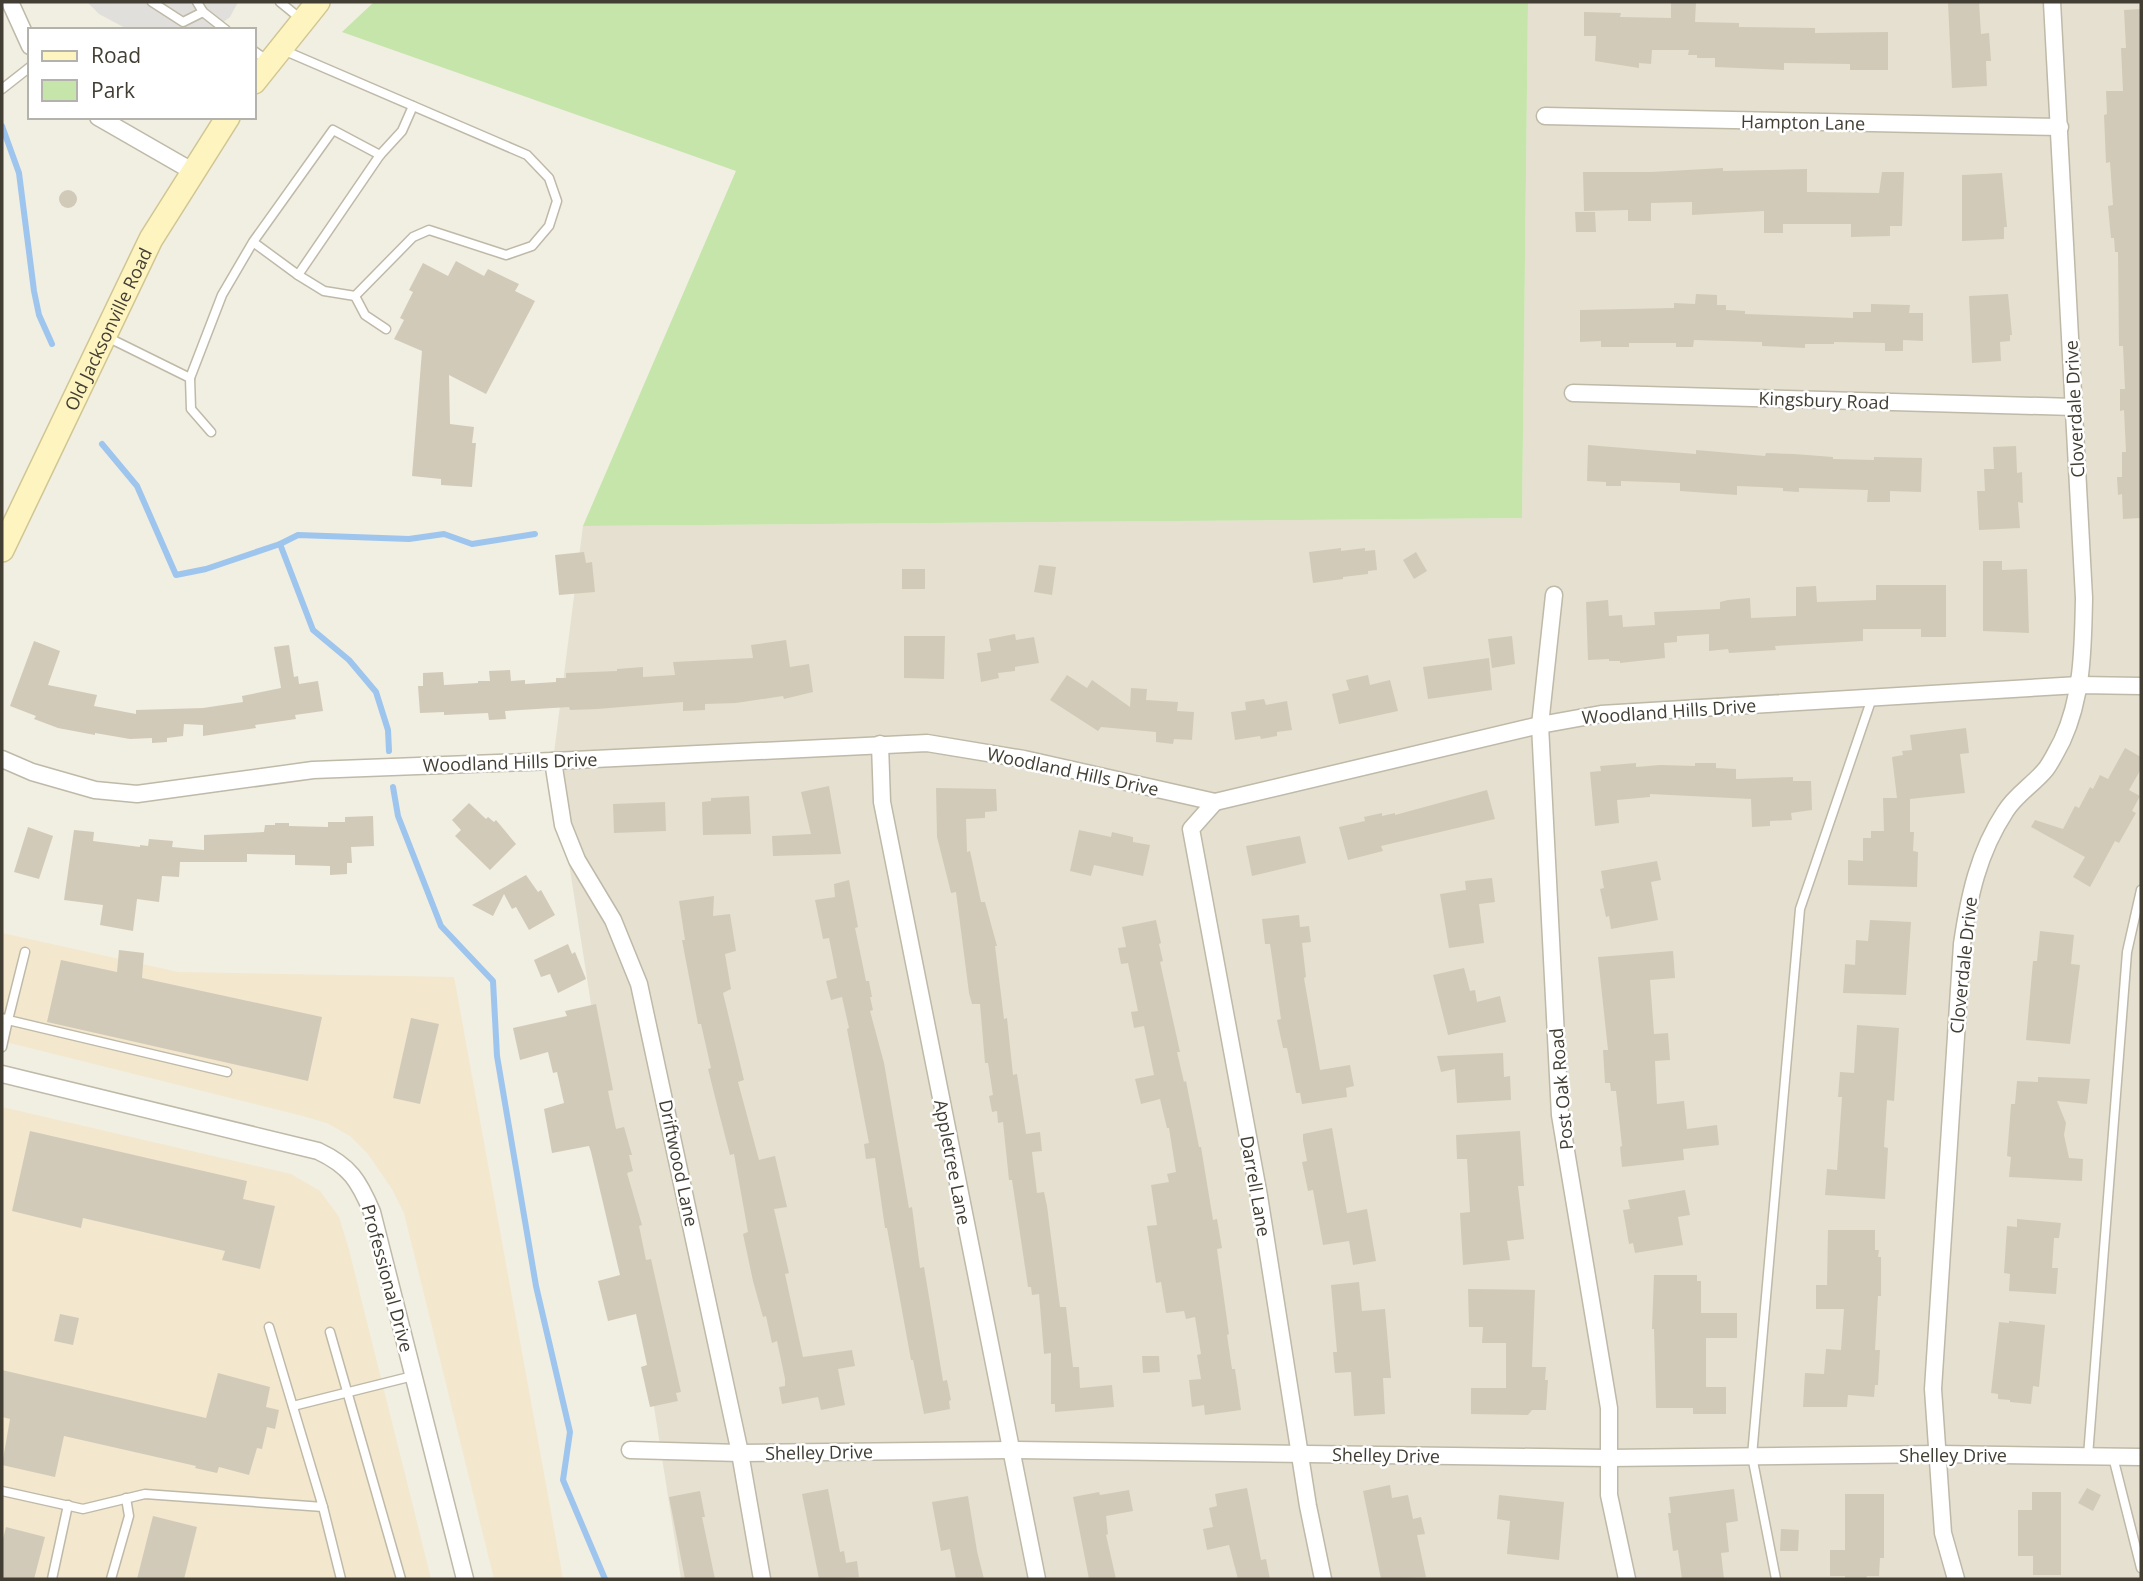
<svg xmlns="http://www.w3.org/2000/svg" width="2143" height="1581" font-family="'Open Sans',sans-serif">
<style>
.residential{fill:#e5e0d0}
.commercial{fill:#f3e7cd}
.green{fill:#c5e5ab}
.parking{fill:#e1dfdb}
.lines{fill:none;stroke-linecap:round;stroke-linejoin:round}
.stream{stroke:#9ec5ed;stroke-width:6}
.building{fill:#d2cab8}
.lane-casing{stroke:#bfb9a8;stroke-width:11}
.street-casing{stroke:#bfb9a8;stroke-width:19}
.secondary-casing{stroke:#d0c693;stroke-width:26}
.lane{stroke:#fff;stroke-width:8}
.street{stroke:#fff;stroke-width:16}
.secondary{stroke:#fdf4c0;stroke-width:23}
.labels{text-anchor:middle;dominant-baseline:central;stroke-width:5;stroke-linejoin:round;paint-order:stroke}
.street-label{font-size:18px;fill:#423e33;stroke:#fff}
</style>
<rect width="100%" height="100%" fill="#f1eee2"/>
<path class="residential" d="M1528,2h613v1577h-1460l-128,-818 30,-235 939,-8z"/>
<g class="commercial">
<path d="M2,933l176,39 276,5 109,602h-69l-90,-366 -12,-24 -24,-35 -18,-18 -23,-13 -24,-7 -301,-75z"/>
<path d="M2,1107l289,67 29,17 19,26 10,33 82,329h-429z"/>
</g>
<path class="green" d="M374,2h1154l-6,516 -939,8 153,-355 -394,-139z"/>
<path class="parking" d="M87,2h151l-8,15 -18,13h-83l-30,-16z"/>
<g class="lines">
<g class="stream">
<path d="M2,126l17,47 15,118 5,24 13,29"/>
<path d="M102,444l35,42 39,89 30,-6 74,-25 33,86 36,30 27,32 12,38 1,21"/>
<path d="M280,544l18,-9 111,4 35,-5 28,10 63,-10"/>
<path d="M393,787l5,29 43,110 52,55 4,75 39,230 34,146 -7,48 42,99"/>
</g>
</g>
<g class="building">
<path d="M1671,2h25l-1,20 44,1v4l76,1v5l73,-1v38h-38v-6l-66,-1v7l-69,-3v-9h-18v-3h-9l1,-5h-37l-1,14 -12,-1v5l-44,-7 1,-25h-12v-24l37,1 -1,4 51,1z"/>
<path d="M1948,2h31l2,32 8,-1 2,28h-5l1,25 -35,2z"/>
<path d="M2141,9v509l-18,1 -1,-25 -4,1 -1,-18h5v-25h4l-2,-42 -4,1v-22h5l-2,-43h-4l-1,-94h-3l-1,-14h-3l-3,-32 5,-1 -3,-43 -4,1 -2,-48 3,-1 -1,-23h17l-2,-43h5l-2,-38z"/>
<path d="M1723,168v3l84,-2v23l72,1 3,-21h22l-2,54h-12v10l-39,1v-13h-68v9h-19v-22l-72,4v-13l-41,1v18h-23v-11l-44,1 -1,-39h68z"/>
<path d="M2002,173l5,54h-3v12l-42,2v-66z"/>
<circle cx="68" cy="199" r="9"/>
<path d="M1575,212h20l1,20h-20z"/>
<path d="M456,261l28,15 4,-7 31,15 -4,7 20,10 -49,93 -37,-19 1,49 24,3 -2,16h4l-4,44 -31,-2v-6l-29,-3 10,-125 -28,-12 10,-19 -4,-2 13,-26 -4,-2 14,-27 25,13z"/>
<path d="M1696,294l21,1v10h9v5l19,1v3l108,4v-6h18v-8l39,1 -1,8h14v28l-20,-1v11h-18v-8l-51,-1v2h-29v4l-43,-2v-4l-68,-2 -1,7h-17v-4h-47v4h-28v-6l-21,1v-32l94,-2v-5l21,1z"/>
<path d="M2008,294l4,41h-2v6l-10,1 1,19 -29,2 -3,-67z"/>
<path d="M1588,445l108,9v-4l69,6 1,-3 28,1 39,3v2l41,1v-3l48,1 -1,34 -31,-1v11h-23l1,-12 -69,-2v4l-16,-1v-3l-46,-2v9l-57,-4v-8l-59,-2v5h-15v-4l-19,-1z"/>
<path d="M2016,446l1,27 5,-1 1,31 -5,-1 2,26 -41,2 -2,-39h8l-1,-22h10l-1,-22z"/>
<path d="M1341,548v3l24,-3v3l10,-1 2,20 -9,1v3l-25,3v2l-30,4 -4,-31z"/>
<path d="M584,552l2,11 6,-1 3,30 -36,3 -4,-40z"/>
<path d="M1416,552l11,19 -13,8 -11,-19z"/>
<path d="M1983,561h19v9l25,-1 2,64 -46,-2z"/>
<path d="M1039,565l17,2 -4,28 -18,-3z"/>
<rect x="902" y="569" width="23" height="20"/>
<path d="M1876,585h70v52h-25v-8h-58v12l-88,5 1,4 -47,3 -1,-4 -19,2v-17l-32,2v6l-13,1 1,15 -45,5v-2h-11v-2l-21,1 -2,-58 22,-2 1,16 13,-1 1,12 32,-2 -1,-13 66,-3v-7l8,-2 22,-2 1,20 45,-2v-29l20,-1 1,16 59,-2z"/>
<path d="M1015,634l1,6 18,-3 5,26 -24,4v4l-17,2 1,5 -18,4 -4,-29 14,-2 -2,-12z"/>
<path d="M904,636h41l-1,43 -40,-1z"/>
<path d="M1512,636l3,28 -23,4 -4,-29z"/>
<path d="M786,640l4,27 19,-3 4,28 -29,7 -1,-3 -47,7 -31,1v6l-22,1v-9l-86,7 -27,1 -1,-3 -64,4 1,8 -17,1 -1,-7 -44,2v-3l-24,1 -2,-27h5v-13l20,-1 1,13 34,-2v-2h12l-1,-10 21,-1 1,11 14,-1v4l31,-2v-4h10v-5l51,-2v-2l26,-2v10l32,-2 -2,-13 80,-4 -2,-13z"/>
<path d="M34,641l26,10 -12,34 49,10 -3,11 42,8v-4l67,-2 40,-6 -1,-6 39,-8 -7,-41 15,-2 5,32 4,-1 1,8 19,-3 5,30 -28,4 1,4 -41,6 1,3 -53,8v-11l-19,-1 -1,12 -16,2v4l-15,1v-5l-22,1 -35,-6v2l-37,-7 -24,-9 2,-3 -26,-10z"/>
<path d="M1489,658l3,32 -64,9 -5,-32z"/>
<path d="M1067,675l20,13 5,-8 38,27 1,-19 16,1 -1,11 32,2 -1,9 17,1 -2,28 -18,-1 -1,5 -17,-2v-10l-55,-5 -3,4 -48,-31z"/>
<path d="M1368,675l2,10 20,-5 8,31 -59,13 -7,-30 17,-4 -3,-10z"/>
<path d="M1264,699l2,6 21,-4 5,29 -15,2v4l-16,3 -1,-3 -25,4 -4,-28 15,-2 -1,-8z"/>
<path d="M1966,728l3,25 -9,1 5,39 -55,6v33h4l-1,19 5,1 -1,35 -69,-2v-25l15,1v-23h8v-7h13l-1,-33h14l-5,-41 11,-2 -1,-4 10,-1 -2,-15z"/>
<path d="M2125,748l16,9v12l-12,21 11,6 -8,15 4,2 -17,30 -4,-2 -25,46 -17,-10 12,-20 -54,-30 4,-7 28,9 12,-23 4,2 11,-21 3,2 7,-14 8,4z"/>
<path d="M1636,763v4l24,-2 35,1v-3h21v5l20,1v10l57,-2v4h18l1,29 -21,3 1,7 -22,1v5l-18,1 -1,-28 -101,-5v3l-33,3 2,23 -24,3 -5,-54 11,-1 -1,-5z"/>
<path d="M829,786l12,68 -68,2 -1,-20 39,-2 -10,-42z"/>
<path d="M936,788l60,1 1,22 -12,1v6l-19,1 1,33 3,-1 11,51h4l12,44h-2l9,73 3,-1 6,57 4,-1 9,60 14,-2 2,19 -10,1 5,41 7,-1 3,14 13,101h6l7,60h6l1,21 32,-3 2,22 -59,5v-8h-4v-51l-7,1 -5,-60 -7,1 -1,-8h-3l-16,-107h-3l-6,-58 -5,1 -1,-12 -5,1 -3,-16 4,-1 -5,-32h-3l-5,-59h-8l-3,-11 -13,-101 -5,1 -14,-56z"/>
<path d="M1487,790l8,29 -114,27 2,5 -35,9 -9,-33 26,-6 -1,-4 18,-4v3l13,-3v2z"/>
<path d="M749,796l2,38 -48,1 -1,-33 9,-1v-3z"/>
<path d="M665,802l1,29 -52,2 -1,-29z"/>
<path d="M469,803l17,16 2,-2 6,5 2,-2 20,24 -26,26 -35,-34 6,-6 -9,-10z"/>
<path d="M373,816l1,30 -23,1 1,16h-5v11l-17,1v-9l-35,-1v-10l-48,-1v8h-67l-1,15 -17,-1 -3,26 -22,-3 -4,32 -33,-6 3,-20 -39,-5 10,-70 20,2 -1,9 47,6v-2l8,1 1,-7 24,2 -1,6 32,3v-15l60,-3 1,-7h10v-2h14v3l39,1v-5h17v-5z"/>
<path d="M28,827l25,9 -14,43 -25,-7z"/>
<path d="M1079,830l32,7 1,-5 21,5v5l17,3 -7,31 -49,-11 -3,11 -21,-5z"/>
<path d="M1300,836l6,27 -54,13 -6,-30z"/>
<path d="M1657,861l4,19 -10,2 7,38 -47,9 -2,-13 -3,1 -6,-28 4,-1 -3,-17z"/>
<path d="M526,875l12,17 3,-2 14,25 -26,15 -13,-23 -4,2 -8,-15 -11,22 -21,-11z"/>
<path d="M1492,878l3,24 -16,2 5,39 -35,5 -9,-54 26,-4 -1,-9z"/>
<path d="M849,880l9,47 -3,1 11,53h3l3,16h-2l3,13 -3,1 14,52 25,145 3,-1 8,61 4,-1 19,114 4,-1 4,20 -2,1 1,8 -26,5 -11,-54h-2l-24,-132h-2l-10,-70 -9,1 -2,-15 5,-1 -22,-114 2,-1 -7,-31 -11,3 -5,-19 11,-3 -8,-40 -6,1 -8,-39 20,-3 -1,-13z"/>
<path d="M714,896l-1,20 17,-2 6,37 -11,3 6,35 -8,4 21,87 -6,2 21,78 16,-4 12,51 -13,2 15,64 -4,1 18,83 49,-7 3,16 -17,3 7,36 -24,5 -3,-13 -36,7 -3,-17 6,-1v-7l-8,-38 -5,2 -6,-27 -3,1 -10,-36 -10,-47 5,-2 -14,-78 -4,1 -11,-42 -11,-44 3,-1 -10,-44h-3l-16,-84h3l-6,-39z"/>
<path d="M1299,915l1,12 9,-1 2,16 -9,1 4,34 -2,1 16,92 30,-5 4,21 -8,2 1,9 -45,7 -2,-11h-4l-9,-45h-4l-6,-28 4,-1 -11,-75h-5l-3,-25z"/>
<path d="M1156,920l5,23 -2,1 4,17 -3,1 20,90h-3l7,30 2,-1 13,66h2l12,73 4,-1 5,29 -5,1 12,85 -2,1 5,34h3l6,41 -36,5 -1,-10 -12,2 -3,-27 12,-1 -4,-24 4,-1 -6,-37 -9,2 -2,-8 -18,2 -5,-31 -5,1 -9,-57 10,-1 -6,-40 18,-3 -2,-8 9,-2 -7,-44h-2l-7,-29 -19,5 -6,-25 19,-4 -10,-49 -10,2 -3,-16 7,-1 -10,-48 -7,1 -3,-16 8,-1 -4,-20z"/>
<path d="M1870,920l41,2 -5,73 -63,-2 2,-29 10,1 1,-25 12,1z"/>
<path d="M2040,931l34,4 -3,29 9,1 -10,79 -44,-4 7,-79h4z"/>
<path d="M568,944l4,10 3,-2 11,27 -28,14 -8,-19 -9,3 -7,-17z"/>
<path d="M119,950l25,3 -2,25 180,39 -14,64 -261,-59 14,-62 56,12z"/>
<path d="M1673,951l2,27 -25,2 4,54 14,-1 2,27 -15,1 2,43 27,-3 3,28 30,-4 2,20 -36,4 1,11 -62,7 -2,-20 2,-1 -6,-55h-5l-1,-8h-5l-2,-33h5l-10,-93z"/>
<path d="M1464,968l6,23 5,-1 2,12 23,-6 6,26 -58,13 -15,-60z"/>
<path d="M596,1004l17,86 -5,1 8,38 8,-2 8,28h-3l4,16 -6,2 15,52 -3,1 7,34 5,-1 30,133 -5,1 2,8 -28,6 -9,-40 6,-2 -11,-51 -28,7 -10,-40 22,-6 -29,-123 -2,-6 -37,7 -8,-44 20,-6 -7,-31 -4,1 -5,-21 -28,8 -7,-32 54,-12 -2,-5z"/>
<path d="M411,1018l28,6 -19,80 -27,-6z"/>
<path d="M1857,1025l42,3 -5,73 -7,-1 -3,47 4,1 -3,51 -60,-4 2,-26 10,1 5,-73h-4l2,-25 14,1z"/>
<path d="M1503,1053l1,24 6,-1 1,24 -54,3 -2,-34 -14,3 -4,-16z"/>
<path d="M2038,1077l52,2 -3,25 -30,-3 9,22 -2,12 5,23 14,1 -1,22 -73,-4 2,-20 -4,-1 3,-38 1,-14h4l2,-23 21,1z"/>
<path d="M1332,1128l15,85 20,-4 9,52 -23,4 -4,-24 -26,4 -10,-55 -5,1 -6,-29 5,-1 -4,-21v-6z"/>
<path d="M30,1131l217,50 -4,18 32,7 -15,63 -38,-9 3,-9 -142,-33 -2,10 -69,-17z"/>
<path d="M1520,1131l4,55h-6l6,53 -17,2 3,19 -47,5 -3,-52 10,-1 -3,-53h-10l-1,-24z"/>
<path d="M1685,1190l5,25 -12,2 5,28 -48,8 -2,-10 -4,1 -6,-34 7,-1 -2,-9z"/>
<path d="M2017,1219l44,4 -2,15h-5l-2,30h6l-2,26 -47,-3 1,-17 -6,-1 3,-47 10,1z"/>
<path d="M1828,1230h47v20h4l-1,7h3v39h-3l-3,54h5l-2,35h-3l-1,12 -26,-2 -1,12h-44l2,-34 19,1 2,-25 15,1 3,-41h-28v-24h11z"/>
<path d="M1654,1275h43v6h4v32h36v25h-31v49h20v27h-33v-6h-37l-2,-79h-2z"/>
<path d="M1359,1282l3,29 23,-2 6,69h-8l2,36 -31,2 -3,-44 -16,1 -2,-21h4l-6,-67z"/>
<path d="M1468,1289l67,1 -3,77h14l-1,13h3l-2,30h-14l-4,5 -57,-1v-26h35v-45h-24l1,-16h-14z"/>
<path d="M60,1314l19,4 -6,27 -19,-4z"/>
<path d="M2009,1321l36,4 -6,62 -6,-1 -2,18 -21,-2v-2l-12,-1v-5l-7,-1 8,-71 10,1z"/>
<path d="M1142,1356h17l1,16 -17,1z"/>
<path d="M2,1370l204,48 12,-45 52,14 -4,20 13,3 -4,19 -8,-2 -5,22 -5,-1 -8,27 -30,-8 -2,6 -22,-5 1,-2 -132,-30 -9,41 -53,-12 8,-46 -8,-2z"/>
<path d="M1390,1485l2,13 16,-3 5,24 8,-2 4,17 -8,1 9,42 -45,2 -18,-88z"/>
<path d="M1247,1488l14,72 5,-1 4,20h-32l-9,-34 -22,5 -4,-21 10,-2 -4,-19 8,-2 -2,-12z"/>
<path d="M2087,1488l14,7 -8,16 -15,-8z"/>
<path d="M828,1489l12,63 4,-1 2,12 11,-2 2,16 -40,2 -17,-85z"/>
<path d="M1734,1489l4,32 -12,2 3,29 -8,1 3,26h-42l-4,-29 -5,1 -5,-38h3l-2,-16z"/>
<path d="M1129,1490l4,21 -27,5 2,18 -2,1 10,44h-27l-16,-82 26,-5 1,3z"/>
<path d="M700,1491l5,26h-3l13,62h-30l-16,-82z"/>
<path d="M2032,1492h29v83h-28v-19h-15v-46h14z"/>
<path d="M1845,1494h39v64h-4l-1,18h-12l-1,3h-21v-3h-15v-26h15z"/>
<path d="M1499,1495l65,7 -5,58 -52,-6 3,-33 -13,-2z"/>
<path d="M968,1496l9,55 7,28h-28l-6,-30 -9,2 -9,-49z"/>
<path d="M153,1516l44,11 -13,52h-47z"/>
<path d="M6,1527l39,10 -11,42h-32v-36z"/>
<path d="M1781,1529l18,1 -1,21h-18z"/>
</g>
<g class="lines">
<defs>
<g id="lane">
<path d="M152,2l31,20 20,-10"/>
<path d="M197,2l6,10 23,18"/>
<path d="M280,2l22,18"/>
<path d="M283,50l244,105 22,23 8,23 -8,25 -17,20 -26,9 -77,-25 -16,7 -58,59 -31,-5 -26,-16"/>
<path d="M254,51l14,10"/>
<path d="M2,89l28,-22"/>
<path d="M380,155l22,-24 11,-25"/>
<path d="M355,296l10,19 21,14"/>
<path d="M107,337l83,41 1,31 20,23"/>
<path d="M190,378l32,-83 31,-53 80,-112 47,25 -82,120 -45,-33"/>
<path d="M2,1018l6,2 17,-68"/>
<path d="M2,1047l6,-27 219,52"/>
<path d="M330,1332l71,247"/>
<path d="M293,1406l120,-30"/>
<path d="M2088,1456l39,-504 14,-62"/>
<path d="M2113,1457l28,111"/>
<path d="M2,1491l81,18 62,-15 178,13 -54,-180"/>
<path d="M323,1507l18,72"/>
<path d="M52,1579l16,-74"/>
<path d="M111,1579l18,-63 -3,-18"/>
<path d="M1776,1579l-24,-123 48,-547 72,-211"/>
</g>
<g id="street">
<path d="M10,2l20,44"/>
<path d="M1545,116l515,11"/>
<path d="M98,117l94,54"/>
<path d="M1573,393l501,14"/>
<path d="M1554,595l-14,130 20,390 49,293v87l18,84"/>
<path d="M880,744l2,58 155,777"/>
<path d="M2,759l30,13 63,18 42,4 176,-24 240,-9 374,-18 97,16 191,43 325,-77 61,-11 478,-29 62,1"/>
<path d="M553,761l10,64 14,35 36,60 26,64 101,469 22,126"/>
<path d="M1215,802l-24,27 68,367 49,310 15,73"/>
<path d="M2,1074l316,77c32,15 41,30 54,61l93,367"/>
<path d="M630,1450l110,3 271,-3 597,8 331,-4 202,3"/>
<path d="M1956,1579l-13,-46 -10,-144 29,-445c7,-47 16,-91 43,-132 10,-17 29,-28 41,-43 6,-8 11,-19 16,-28 21,-45 21,-95 22,-143l-32,-596"/>
</g>
<g id="secondary">
<path d="M254,82l64,-80"/>
<path id="s1" d="M2,550l149,-311 77,-122"/>
</g>
</defs>
<use href="#lane" class="lane-casing"/>
<use href="#street" class="street-casing"/>
<use href="#secondary" class="secondary-casing"/>
<use href="#lane" class="lane"/>
<use href="#street" class="street"/>
<use href="#secondary" class="secondary"/>
</g>
<g class="labels">
<g class="street-label">
<text transform="translate(1803 122) rotate(1)">Hampton Lane</text>
<text stroke="none"><textPath href="#s1" startOffset="245">Old Jacksonville Road</textPath></text>
<text transform="translate(1824 400) rotate(2)">Kingsbury Road</text>
<text transform="translate(2074 409) rotate(-93)">Cloverdale Drive</text>
<text transform="translate(1669 711) rotate(-4)">Woodland Hills Drive</text>
<text transform="translate(510 762) rotate(-2)">Woodland Hills Drive</text>
<text transform="translate(1073 771) rotate(12)">Woodland Hills Drive</text>
<text transform="translate(1963 965) rotate(-84)">Cloverdale Drive</text>
<text transform="translate(1561 1089) rotate(-95)">Post Oak Road</text>
<text transform="translate(953 1162) rotate(79)">Appletree Lane</text>
<text transform="translate(679 1163) rotate(78)">Driftwood Lane</text>
<text transform="translate(1256 1186) rotate(80)">Darrell Lane</text>
<text transform="translate(388 1278) rotate(75)">Professional Drive</text>
<text transform="translate(819 1452) rotate(-1)">Shelley Drive</text>
<text transform="translate(1386 1455) rotate(1)">Shelley Drive</text>
<text x="1953" y="1455">Shelley Drive</text>
</g>
</g>
<rect width="2143" height="1581" fill="none" stroke="#423e33" stroke-width="7"/>
<rect x="28" y="28" width="228" height="91" fill="#ffffff" stroke="#b3b2ad" stroke-width="2"/>
<rect x="42" y="51" width="35" height="10" fill="#fdf4c0" stroke="#b3b2ad" stroke-width="2"/>
<text x="91" y="63" font-size="21" fill="#423e33">Road</text>
<rect x="42" y="80" width="35" height="21" fill="#c5e5ab" stroke="#b3b2ad" stroke-width="2"/>
<text x="91" y="98" font-size="21" fill="#423e33">Park</text>
</svg>
